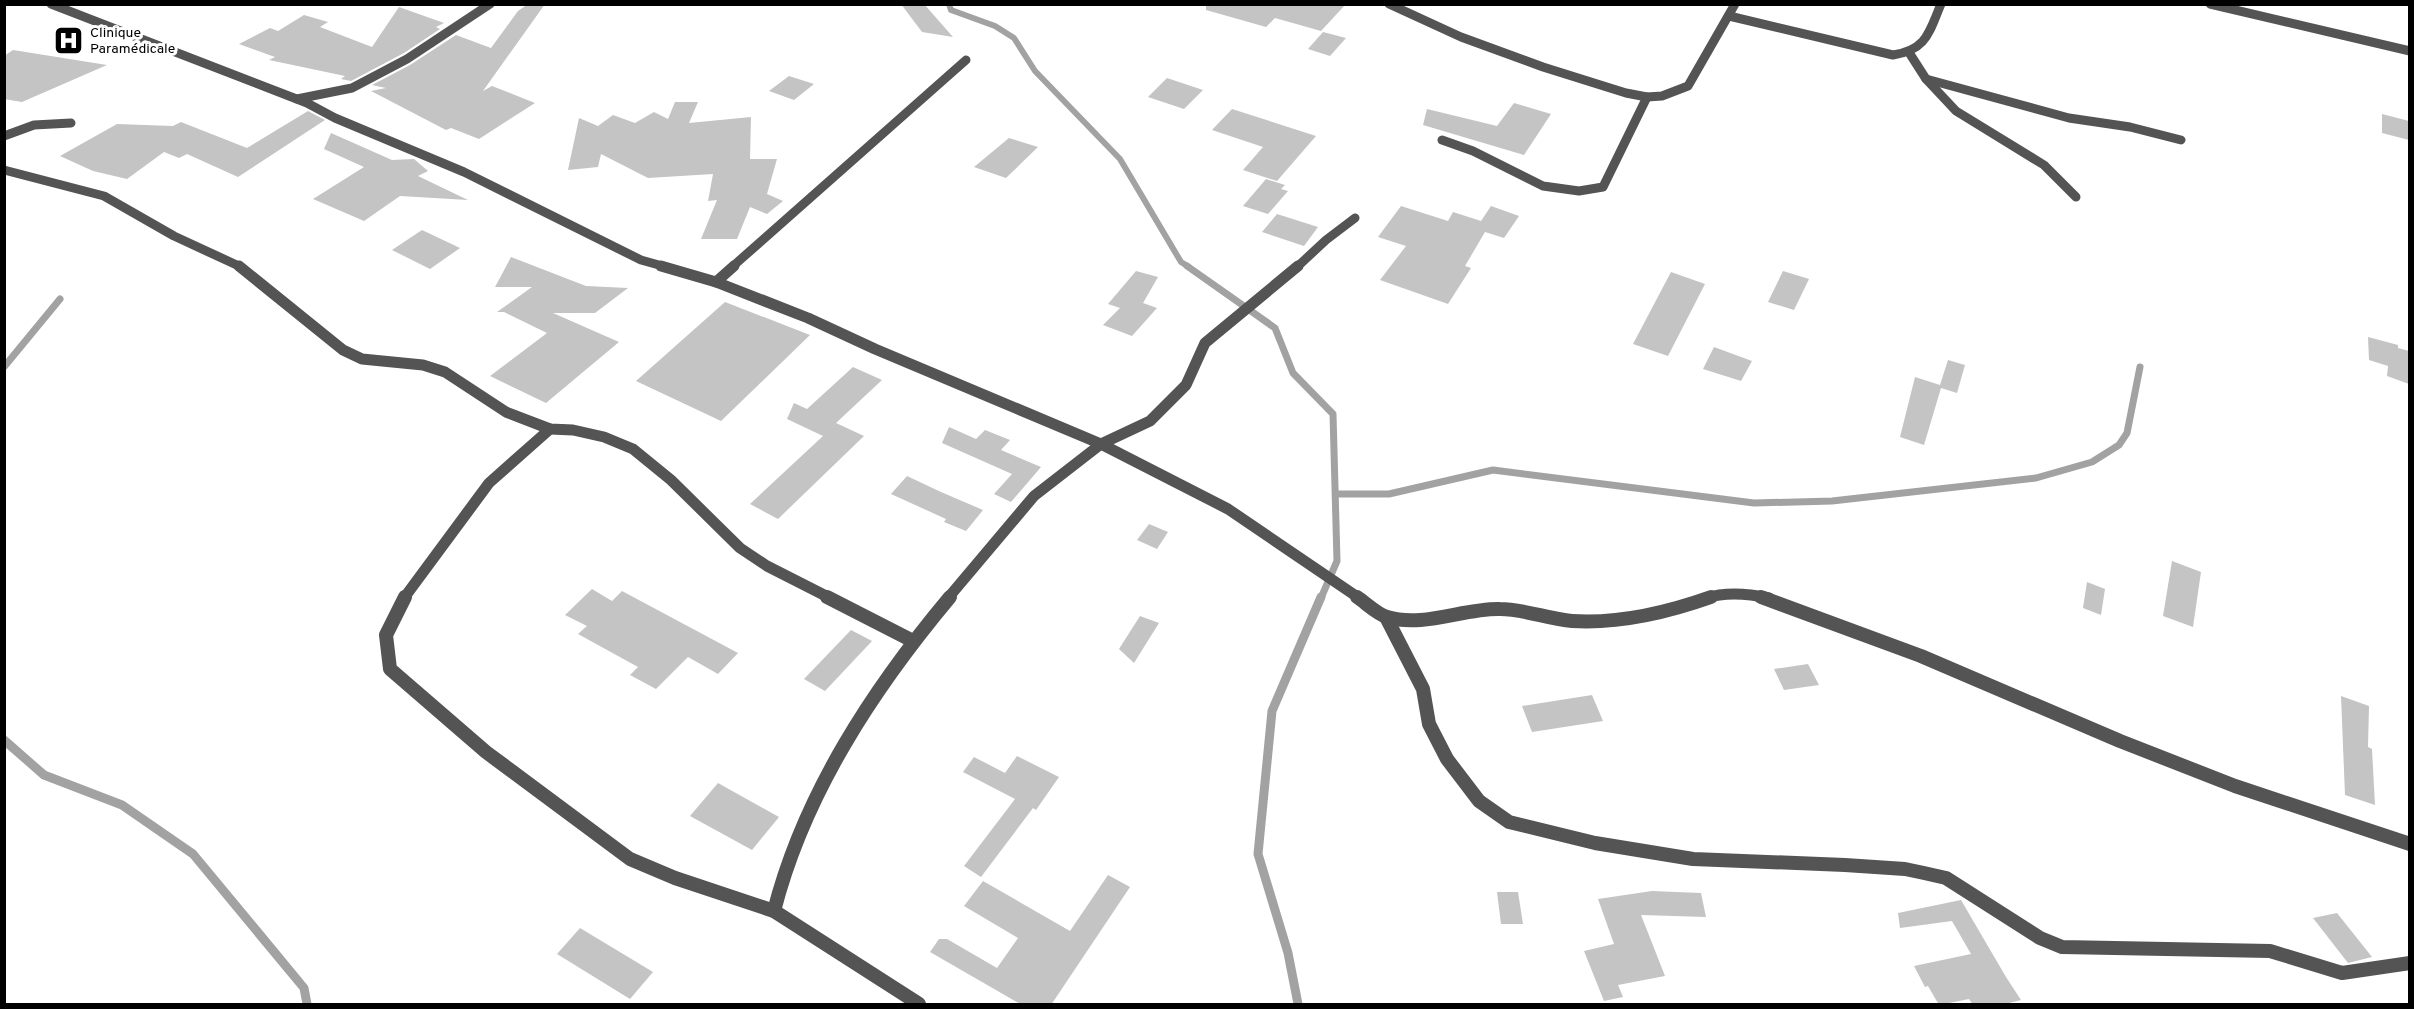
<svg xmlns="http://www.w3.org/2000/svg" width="2414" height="1009" font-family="Overpass,sans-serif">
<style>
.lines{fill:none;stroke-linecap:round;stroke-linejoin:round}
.stream-far2{stroke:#a2a2a2;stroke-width:6}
.stream-far1{stroke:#a2a2a2;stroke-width:7}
.stream{stroke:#a2a2a2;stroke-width:9}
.building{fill:#c4c4c4}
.street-far2{stroke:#545454;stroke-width:9}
.street-far1{stroke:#545454;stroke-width:11}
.street{stroke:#545454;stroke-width:14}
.labels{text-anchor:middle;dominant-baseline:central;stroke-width:6;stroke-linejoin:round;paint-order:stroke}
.far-poi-label{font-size:14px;fill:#000;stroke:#fff;text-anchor:start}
</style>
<rect width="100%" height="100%" fill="#fff"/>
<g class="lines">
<path class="stream-far2" d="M949,4l2,6 44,16 19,12 21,33 85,88 61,103 8,5"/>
<g class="stream-far1">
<path d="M1187,266l88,62 18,45 40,41 4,147 -16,37"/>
<path d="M4,367l56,-68"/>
<path d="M1336,494h53l104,-24 261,33 78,-2 204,-23 56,-16 27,-17 8,-12 13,-66"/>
</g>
<g class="stream">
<path d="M4,740l40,35 78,30 71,49 111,134 3,16"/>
<path d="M1298,1004l-10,-51 -30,-99 14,-143 49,-114"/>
</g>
</g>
<g class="building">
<path d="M528,4h17l-62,87 9,-5 43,17 -56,36 -28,-11 -5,2 -75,-39 15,-3 -14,-3 38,-20 46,-30 35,13 27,-37z"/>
<path d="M901,4h23l29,33 -31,-5z"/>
<path d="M1206,4h140l-25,27 -46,-13 -9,9 -60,-17z"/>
<path d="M399,7l45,16 -8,4 4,2 -36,24 -53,28 -10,-2 4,-3 -76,-16 6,-3 -36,-13 31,-16 8,3 26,-16 24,7 -8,5 52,20z"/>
<path d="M1323,32l23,6 -16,18 -22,-7z"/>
<path d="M13,50l94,15 -85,37 -18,-3v-43z"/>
<path d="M789,76l25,8 -20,16 -25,-9z"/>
<path d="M1167,78l36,12 -19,19 -36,-12z"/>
<path d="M675,102h23l-9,21 62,-6 -1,42h27l-10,35 16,7 -16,13 -17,-7 -13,32h-36l16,-39 -9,1 5,-27 -65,4 -47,-24 -3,13 -30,3 11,-52 19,8 15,-11 22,8 19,-11 14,7z"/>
<path d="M1514,103l37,11 -27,41 -101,-30 4,-16 70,17z"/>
<path d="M1232,109l84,27 -39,45 -34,-11 20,-23 -51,-17z"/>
<path d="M308,111l17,9 -87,57 -51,-23 -8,4 -15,-6 -37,27 -34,-8 -33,-15 57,-32 56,2 8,-4 66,26z"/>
<path d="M2382,114l27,7v19l-27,-7z"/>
<path d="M331,133l61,27 22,-1 14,12 -10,5 50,24 -68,-4 -36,25 -51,-22 51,-32 -40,-18z"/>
<path d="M1009,138l29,9 -32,31 -32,-11z"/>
<path d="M1266,179l19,6 -4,4 7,2 -20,23 -25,-8z"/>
<path d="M1401,206l47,15 5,-9 28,9 10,-15 28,10 -15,22 -19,-6 -20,34 6,2 -23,36 -68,-24 26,-34 -28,-9z"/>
<path d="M1277,214l41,13 -14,19 -42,-14z"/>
<path d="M422,230l38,18 -30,21 -38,-19z"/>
<path d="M511,257l75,29 42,2 -33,25h-42l66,29 -73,61 -56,-27 57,-43 -43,-21h-7l35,-25h-37z"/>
<path d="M1136,271l22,6 -15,26 14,5 -25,28 -29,-11 17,-17 -12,-4z"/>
<path d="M1783,271l26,8 -15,31 -26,-8z"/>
<path d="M1671,272l34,12 -37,72 -35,-12z"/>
<path d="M725,302l85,33 -89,86 -85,-40z"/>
<path d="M2368,337l30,8v3l11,3v33l-22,-8 1,-10 -19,-6z"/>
<path d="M1714,347l38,14 -11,20 -38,-12z"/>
<path d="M1948,360l17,5 -8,28 -16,-5 -17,57 -24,-8 15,-60 25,8z"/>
<path d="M853,367l29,13 -46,43 28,13 -86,83 -28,-15 73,-68 -36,-17 7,-16 13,6z"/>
<path d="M949,427l27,12 9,-9 25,10 -9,10 40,17 -30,35 -17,-8 18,-20 -70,-31z"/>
<path d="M907,476l34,16 42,18 -17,21 -22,-9 2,-3 -55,-25z"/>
<path d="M1149,524l19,8 -11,17 -20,-9z"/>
<path d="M2172,561l29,11 -8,55 -30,-11z"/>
<path d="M2087,582l18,7 -4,26 -18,-7z"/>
<path d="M592,589l20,12 10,-10 116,62 -20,21 -30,-17 -32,32 -26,-14 8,-8 -60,-33 9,-8 -22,-11z"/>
<path d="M1140,616l19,7 -25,40 -15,-14z"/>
<path d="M851,630l21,11 -47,50 -21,-12z"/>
<path d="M1808,664l11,21 -35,5 -10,-21z"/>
<path d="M1592,695l11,26 -71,11 -10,-26z"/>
<path d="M2341,696l28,10 -1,41 4,2 3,56 -30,-10z"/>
<path d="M1017,756l42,21 -23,33 -3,-2 -52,69 -17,-11 51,-67 -52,-27 11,-15 31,16z"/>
<path d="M718,783l61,34 -27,33 -62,-34z"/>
<path d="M1108,875l22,12 -79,118h-29l-92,-53 9,-13h8l50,29 21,-30 -54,-32 19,-25 87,50z"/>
<path d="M1652,891l49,2 5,24 -65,-2 24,61 -47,9 5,12 -19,4 -20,-50 30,-7 -16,-45z"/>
<path d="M1497,892h21l5,32h-22z"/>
<path d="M1961,900l45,77 15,23 -20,5h-28l-4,-6 -30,6 -11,-19 -3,1 -11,-21 57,-12 -19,-33 -52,7 -2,-15z"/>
<path d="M2337,913l35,44 -24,6 -35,-45z"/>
<path d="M580,928l73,44 -23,27 -73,-45z"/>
</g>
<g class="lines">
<g class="street-far2">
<path d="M51,4l256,99 28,15 129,54 177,88 25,7"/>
<path d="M1389,4l72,33 82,30 83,26 21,4 15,-1 26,-10 47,-82"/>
<path d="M2210,4l200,47"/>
<path d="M1729,16l164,39c34,-5 36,-23 48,-51"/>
<path d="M1910,54l16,25 30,32 88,54 32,32"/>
<path d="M1926,79l143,39 61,9 51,13"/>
<path d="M297,99l55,-11 55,-29 83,-55"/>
<path d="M4,136l30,-11 37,-2"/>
<path d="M1442,140l31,11 70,35 36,5 24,-4 44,-90"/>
<path d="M4,170l100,26 70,40 67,31"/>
<path d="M732,267l234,-207"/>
<path d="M1297,267l29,-27 29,-22"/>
</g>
<g class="street-far1">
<path d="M239,266l104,84 19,9 61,6 22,7 61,40 44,17 23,1 31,7 29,12 38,31 69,68 27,18 63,32"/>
<path d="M661,266l55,16 92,36 67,31 226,95 127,65 131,89"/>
<path d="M716,282l18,-16"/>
<path d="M404,598l85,-115 61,-54"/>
<path d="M948,598l86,-102 67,-52 49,-23 36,-36 19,-42 93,-77"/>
<path d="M1706,598c19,-6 44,-4 63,0"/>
</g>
<g class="street">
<path d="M405,597l-19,38 4,34 96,83 144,107 45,19 99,33 145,93"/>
<path d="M827,597l86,44"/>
<path d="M1357,597c9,6 20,17 30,20 36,11 77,-9 113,-8 24,0 48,10 72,12 48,3 94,-8 139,-24"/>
<path d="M1761,597l160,59 199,85 115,45 175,58"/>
<path d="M1386,617l37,72 6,35 18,35 32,42 30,21 86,21 98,16 152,6 60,4 19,4 22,5 94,60 22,9 208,4 72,22 68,-10"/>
<path d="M774,911c30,-117 99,-222 176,-314"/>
</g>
</g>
<defs>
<symbol id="hospital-square" viewBox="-11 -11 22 22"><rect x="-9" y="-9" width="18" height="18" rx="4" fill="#000" stroke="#fff"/><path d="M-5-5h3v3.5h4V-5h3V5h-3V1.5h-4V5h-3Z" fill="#fff"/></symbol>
</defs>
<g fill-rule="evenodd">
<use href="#hospital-square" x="52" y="24" width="33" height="33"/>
</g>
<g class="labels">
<g class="far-poi-label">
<text x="90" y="33">Clinique<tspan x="90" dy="16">Paramédicale</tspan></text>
</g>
</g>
<rect width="2414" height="1009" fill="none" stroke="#000000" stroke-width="12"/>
</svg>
